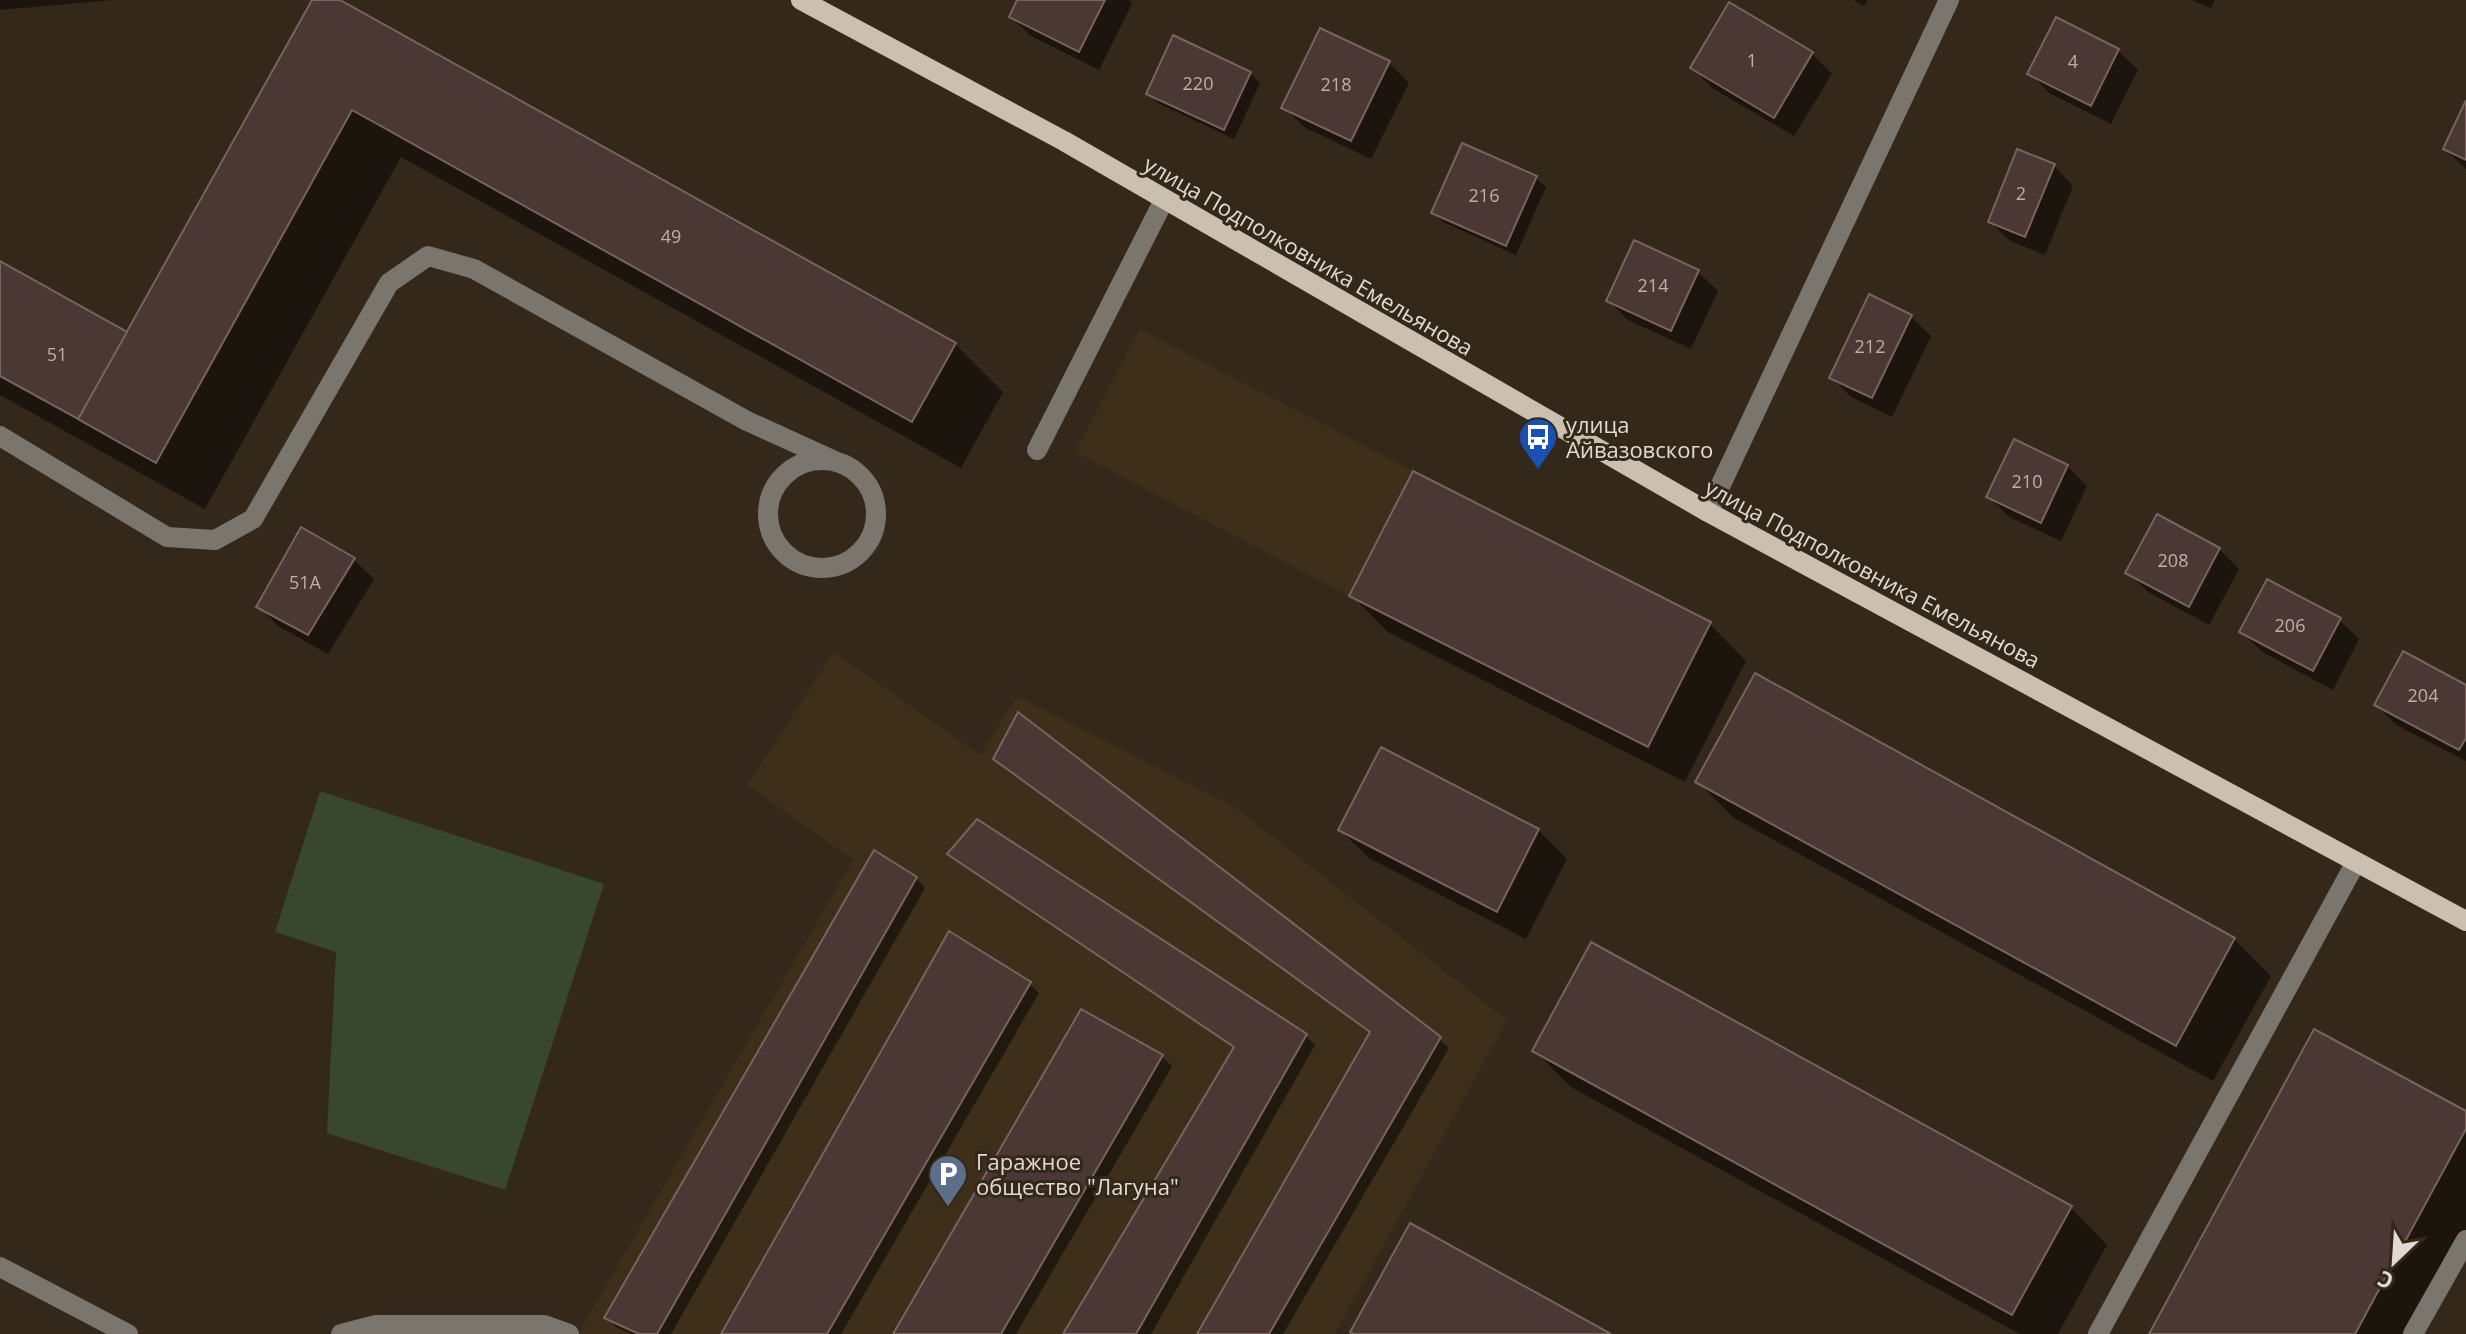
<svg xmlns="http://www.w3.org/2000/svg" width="2466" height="1334" font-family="'Open Sans',sans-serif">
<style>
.built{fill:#3d2f1a}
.green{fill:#37482f}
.shadow{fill:#0007}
.building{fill:#4b3733;stroke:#79635e;stroke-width:2}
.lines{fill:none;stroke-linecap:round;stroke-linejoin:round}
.minor{stroke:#7a756d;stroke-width:20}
.major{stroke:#cbc0b0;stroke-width:20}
.labels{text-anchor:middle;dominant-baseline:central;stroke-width:6;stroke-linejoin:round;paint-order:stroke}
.number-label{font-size:18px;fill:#bcb1a9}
.street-label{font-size:22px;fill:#e1dad0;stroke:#332819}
.poi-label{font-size:22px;fill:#e1dad0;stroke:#332819;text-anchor:start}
</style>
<rect width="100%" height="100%" fill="#332819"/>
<g class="built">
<path d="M1140,329l273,142 -64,125 -274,-144z"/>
<path d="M834,652l146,103 37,-59 218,111 272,213 -172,314h-757l275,-474 -106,-75z"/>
</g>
<path class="green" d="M320,791l284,93 -99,306 -178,-57 9,-181 -61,-20z"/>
<g class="shadow">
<path d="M0,0h113l-113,10z"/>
<path d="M314,0h22l619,344 48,48 -42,76 -560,-311 -196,352 -205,-114v-131l128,70z"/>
<path d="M1020,0h109l3,4 -33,66 -68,-34 -20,-19z"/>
<path d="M1854,0h13l-3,6z"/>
<path d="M2191,0h24l-4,8z"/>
<path d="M1730,5l82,49 20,20 -38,62 -82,-48 -19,-20z"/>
<path d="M2118,51l20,19 -27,54 -62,-31 -19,-20z"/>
<path d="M1389,63l20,20 -38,76 -67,-32 -20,-20z"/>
<path d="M1250,73l10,10 -26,56 -76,-36 -10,-9z"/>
<path d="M2466,104v65l-21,-20z"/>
<path d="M1463,146l73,32 10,9 -30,68 -73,-33 -9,-9z"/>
<path d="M2054,166l19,20 -28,69 -35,-14 -20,-19z"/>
<path d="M1698,272l20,19 -27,58 -63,-29 -20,-20z"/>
<path d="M1911,317l20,19 -39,81 -41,-20 -20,-20z"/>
<path d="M2067,466l20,20 -26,55 -52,-24 -20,-20z"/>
<path d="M302,530l52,30 20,19 -46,75 -50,-28 -19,-19z"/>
<path d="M2219,549l20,20 -30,56 -61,-33 -20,-20z"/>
<path d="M1352,596l358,28 36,37 -61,121 -297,-150z"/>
<path d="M2339,620l20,19 -26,51 -72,-39 -19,-19z"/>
<path d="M2466,687v74l-70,-36 -20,-20z"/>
<path d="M996,759l443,280 10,9 -166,286h-84l173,-300 -367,-265z"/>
<path d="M1697,781l537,158 37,37 -58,105 -479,-263z"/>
<path d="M1340,830h198l29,29 -41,80 -157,-81z"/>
<path d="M950,854l355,181 10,10 -164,289h-86l171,-285 -277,-186z"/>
<path d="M916,878l9,10 -254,446h-40l-15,-7 -9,-9z"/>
<path d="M1030,984l9,9 -198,341h-118z"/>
<path d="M1082,1012l80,45 10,9 -156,268h-121z"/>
<path d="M1534,1050l537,158 36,37 -49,89h-38l-449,-247z"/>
<path d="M2466,1113v119l-55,102h-259z"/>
</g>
<g class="building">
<path d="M312,0h28l616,343 -44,79 -560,-312 -196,353 -78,-44z"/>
<path d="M1017,0h88l-26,52 -70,-35z"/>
<path d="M1729,2l84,50 -39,66 -84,-50z"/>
<path d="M2056,17l63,32 -28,57 -64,-32z"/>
<path d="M1320,28l70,33 -39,80 -70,-33z"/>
<path d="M1173,35l78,37 -27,58 -78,-36z"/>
<path d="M2466,100v60l-23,-11z"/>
<path d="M1462,143l75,33 -31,70 -75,-33z"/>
<path d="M2017,149l38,15 -30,73 -37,-15z"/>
<path d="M1634,240l65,30 -28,61 -65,-30z"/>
<path d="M0,261l127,71 -49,87 -78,-43z"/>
<path d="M1869,294l43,21 -40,83 -43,-20z"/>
<path d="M2014,439l54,26 -27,58 -55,-26z"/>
<path d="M1413,471l298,151 -63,125 -299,-151z"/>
<path d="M2157,514l63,34 -31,59 -64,-34z"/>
<path d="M301,527l54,31 -47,77 -52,-28z"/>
<path d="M2267,579l74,39 -28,53 -74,-39z"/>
<path d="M2403,651l63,34v53l-7,12 -85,-45z"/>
<path d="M1755,673l480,265 -59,108 -481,-264z"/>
<path d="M1018,712l423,325 -172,297h-72l173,-302 -377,-273z"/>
<path d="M1381,747l158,82 -42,83 -159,-82z"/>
<path d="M977,819l330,215 -171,300h-73l171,-287 -287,-193z"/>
<path d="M874,850l43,27 -260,457h-18l-35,-16z"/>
<path d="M949,931l82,51 -204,352h-106z"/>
<path d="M1591,942l481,264 -60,109 -480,-264z"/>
<path d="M1081,1009l82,46 -162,279h-108z"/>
<path d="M2314,1029l152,82v18l-111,205h-206z"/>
<path d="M1410,1223l201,111h-257l-4,-2z"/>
</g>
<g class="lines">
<g class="minor">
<path d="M0,436l167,101 48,3 38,-21 136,-236 39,-27 46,13 273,152 88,40"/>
<path d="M1037,450l127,-250"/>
<circle cx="822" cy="514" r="54"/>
<path d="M1708,512l241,-512"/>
<path d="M0,1267l128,67"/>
<path d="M341,1334l35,-9h168l25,9"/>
<path d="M2098,1334l258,-472"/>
<path d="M2413,1334l53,-94"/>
</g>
<path class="major" d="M801,0l263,141 644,371 758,409"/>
</g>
<defs>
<symbol id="bus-pin" viewBox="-11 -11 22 30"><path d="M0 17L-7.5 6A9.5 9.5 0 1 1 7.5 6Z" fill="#1a4fb4" stroke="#332819"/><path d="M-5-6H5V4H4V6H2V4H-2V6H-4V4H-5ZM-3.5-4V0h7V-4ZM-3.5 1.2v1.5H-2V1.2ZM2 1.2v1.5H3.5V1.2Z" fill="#fff"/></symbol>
<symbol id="parking-pin" viewBox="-11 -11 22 30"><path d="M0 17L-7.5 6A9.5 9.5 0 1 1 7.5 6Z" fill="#5c6f8a" stroke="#332819"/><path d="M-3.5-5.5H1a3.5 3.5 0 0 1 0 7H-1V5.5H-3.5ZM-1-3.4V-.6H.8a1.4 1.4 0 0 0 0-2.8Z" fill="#fff"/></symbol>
</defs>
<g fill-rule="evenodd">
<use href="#bus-pin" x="1516" y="415" width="44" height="60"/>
<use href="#parking-pin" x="926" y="1152" width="44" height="60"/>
</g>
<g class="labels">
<g class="number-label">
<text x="1752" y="60">1</text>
<text x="2073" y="61">4</text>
<text x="1198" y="83">220</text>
<text x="1336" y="84">218</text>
<text x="2021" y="193">2</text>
<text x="1484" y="195">216</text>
<text x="671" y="236">49</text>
<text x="1653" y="285">214</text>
<text x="1870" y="346">212</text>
<text x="57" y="354">51</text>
<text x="2027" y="481">210</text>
<text x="2173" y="560">208</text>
<text x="305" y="582">51А</text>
<text x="2290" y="625">206</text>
<text x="2423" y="695">204</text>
</g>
<g class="street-label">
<text transform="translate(1309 255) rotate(30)">улица Подполковника Емельянова</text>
<text transform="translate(1873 573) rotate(28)">улица Подполковника Емельянова</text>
</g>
<g class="poi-label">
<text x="1566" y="424">улица<tspan x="1566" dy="25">Айвазовского</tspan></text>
<text x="976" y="1161">Гаражное<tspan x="976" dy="25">общество "Лагуна"</tspan></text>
</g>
</g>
<g transform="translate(2394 1262) rotate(205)" stroke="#332819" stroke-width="6" paint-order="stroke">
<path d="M0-6L14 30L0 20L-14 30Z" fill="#e1dad0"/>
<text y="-12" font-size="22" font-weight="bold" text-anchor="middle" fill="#e1dad0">С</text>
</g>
</svg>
